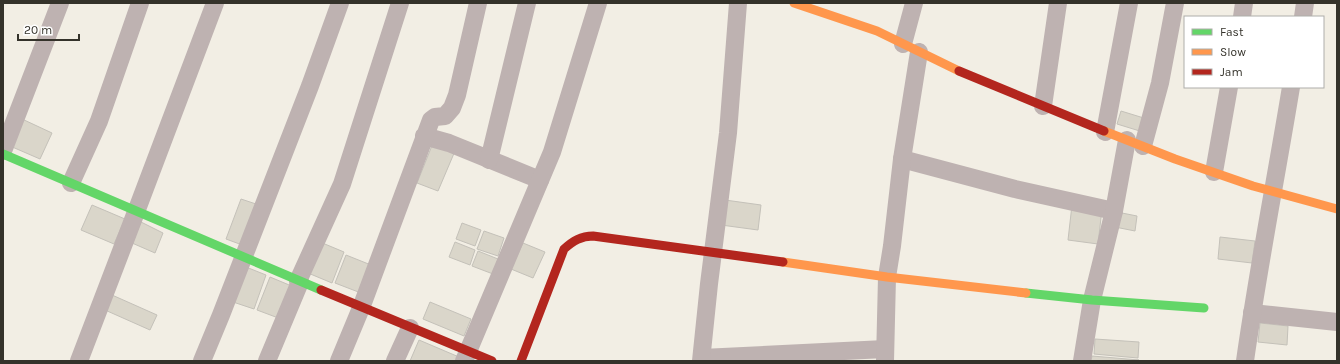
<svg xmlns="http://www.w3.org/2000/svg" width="1340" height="364" font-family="Karla,sans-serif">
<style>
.building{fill:#dad6ca;stroke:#c4c1b9}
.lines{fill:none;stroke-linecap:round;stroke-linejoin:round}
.street{stroke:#beb2b1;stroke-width:18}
.fast{stroke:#63d668;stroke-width:9}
.slow{stroke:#ff974d;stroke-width:9}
.jam{stroke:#b3261e;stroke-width:9}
</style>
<rect width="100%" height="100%" fill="#f2eee4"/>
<g class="building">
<path d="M1121,111l26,8 -4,13 -26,-8z"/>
<path d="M22,119l30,14 -12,26 -30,-13z"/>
<path d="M433,143l22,8 -17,40 -21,-8z"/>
<path d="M241,199l18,6 -14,41 -19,-7z"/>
<path d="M725,200l36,5 -3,25 -37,-5z"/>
<path d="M92,205l33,14 -11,25 -33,-14z"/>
<path d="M1072,205l30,4 -4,35 -30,-4z"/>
<path d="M1117,212l20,4 -2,15 -20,-4z"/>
<path d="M141,222l22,11 -8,20 -23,-10z"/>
<path d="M462,223l19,7 -6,16 -19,-7z"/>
<path d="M484,231l20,7 -6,18 -21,-7z"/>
<path d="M1220,237l35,4 -3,22 -34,-4z"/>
<path d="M320,242l24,10 -12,31 -24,-10z"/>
<path d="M455,242l20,8 -5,15 -21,-8z"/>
<path d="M523,243l22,9 -12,26 -22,-9z"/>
<path d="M478,251l20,8 -5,15 -21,-8z"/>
<path d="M346,255l25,10 -10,28 -26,-10z"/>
<path d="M246,267l20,8 -12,34 -21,-7z"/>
<path d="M270,277l24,10 -13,32 -24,-9z"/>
<path d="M112,295l45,20 -7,15 -45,-20z"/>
<path d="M430,302l41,17 -7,17 -41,-17z"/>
<path d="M1260,323l28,3 -1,19 -29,-3z"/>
<path d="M1095,339l44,3 -1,16 -44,-4z"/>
<path d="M419,340l40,17 -2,4h-47z"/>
<path d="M1092,356l47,4 -48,1z"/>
</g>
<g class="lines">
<g class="street">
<path d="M1242,17l2,-14"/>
<path d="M1303,17l2,-14"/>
<path d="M903,44l11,-41"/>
<path d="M1043,106l15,-103"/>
<path d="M1105,132l24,-129"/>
<path d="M424,136l25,7 91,37"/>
<path d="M1143,146l17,-63 15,-80"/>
<path d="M3,151l57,-148"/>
<path d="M902,159l113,30 99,22"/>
<path d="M489,160l38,-157"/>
<path d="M1214,172l15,-85"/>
<path d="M71,183l28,-62 41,-118"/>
<path d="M298,281l44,-97 58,-181"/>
<path d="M1252,313l85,9"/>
<path d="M702,358l183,-9"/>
<path d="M79,361l57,-149 79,-209"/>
<path d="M202,361l19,-46 89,-229 30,-83"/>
<path d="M267,361l33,-79"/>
<path d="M339,361l22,-53 70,-188 4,-3 10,-1 7,-8 5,-13 21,-92"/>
<path d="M395,361l15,-33"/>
<path d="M464,361l88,-209 46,-149"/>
<path d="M701,361l8,-77 19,-151 10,-130"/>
<path d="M885,361l2,-84 5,-31 10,-87 17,-107"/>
<path d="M1082,361l10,-61 22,-89 13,-71"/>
<path d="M1245,361c13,-92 31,-183 46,-274"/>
</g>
<g class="fast">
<path d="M3,154l318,136"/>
<path d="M1026,293l66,7 112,8"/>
</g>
<g class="slow">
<path d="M794,3l83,28 82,40"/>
<path d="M1104,131l71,28 78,27 84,23"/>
<path d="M783,262l104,15 139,16"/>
</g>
<g class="jam">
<path d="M959,71l145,60"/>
<path d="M321,290l171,71"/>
<path d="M521,361l43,-112c9,-8 17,-13 29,-13l190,26"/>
</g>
</g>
<rect width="1340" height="364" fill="none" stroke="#34322a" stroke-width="8"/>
<rect x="1184" y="16" width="140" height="72" fill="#ffffff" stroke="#aeadaa"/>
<rect x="1192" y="29" width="20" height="6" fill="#63d668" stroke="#aeadaa"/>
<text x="1220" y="36" font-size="12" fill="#34322a">Fast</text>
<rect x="1192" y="49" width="20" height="6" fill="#ff974d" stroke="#aeadaa"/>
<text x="1220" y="56" font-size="12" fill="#34322a">Slow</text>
<rect x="1192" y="69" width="20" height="6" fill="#b3261e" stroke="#aeadaa"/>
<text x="1220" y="76" font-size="12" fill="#34322a">Jam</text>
<path d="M18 34v6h61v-6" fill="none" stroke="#34322a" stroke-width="2"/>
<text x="24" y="34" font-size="12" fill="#34322a" stroke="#ffffff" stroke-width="3" paint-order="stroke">20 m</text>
</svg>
